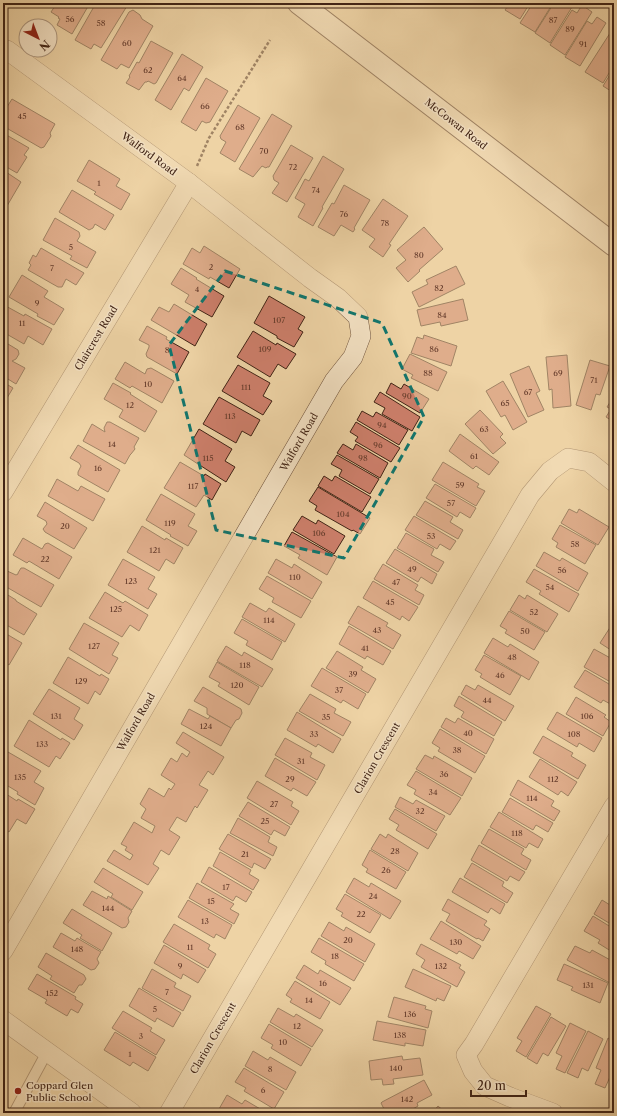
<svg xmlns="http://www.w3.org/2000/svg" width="617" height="1116" font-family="'Libre Caslon Text',serif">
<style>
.building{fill:#cd7f6b;stroke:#412416}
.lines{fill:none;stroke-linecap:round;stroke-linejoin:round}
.lane-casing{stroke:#6c503a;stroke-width:12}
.street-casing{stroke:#6c503a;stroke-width:20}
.secondary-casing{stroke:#412416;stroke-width:24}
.path{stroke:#412416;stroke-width:2.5;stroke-dasharray:3 2;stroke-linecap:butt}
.lane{stroke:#f4e2c4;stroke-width:10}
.street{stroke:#f4e2c4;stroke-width:19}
.secondary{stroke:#f4e2c4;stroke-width:22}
.marked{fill:none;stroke:#0f766e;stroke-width:3;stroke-dasharray:8 5;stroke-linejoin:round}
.poi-dot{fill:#8f2418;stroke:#f4e2c4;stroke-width:1.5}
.labels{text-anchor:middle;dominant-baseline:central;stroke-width:3;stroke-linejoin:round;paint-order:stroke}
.number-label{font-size:8px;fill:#643b2b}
.street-label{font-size:10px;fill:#412416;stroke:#f4e2c4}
.poi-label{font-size:10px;fill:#412416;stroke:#f4e2c4;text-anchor:start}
</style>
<rect width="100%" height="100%" fill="#eed3a5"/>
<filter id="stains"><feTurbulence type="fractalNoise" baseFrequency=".005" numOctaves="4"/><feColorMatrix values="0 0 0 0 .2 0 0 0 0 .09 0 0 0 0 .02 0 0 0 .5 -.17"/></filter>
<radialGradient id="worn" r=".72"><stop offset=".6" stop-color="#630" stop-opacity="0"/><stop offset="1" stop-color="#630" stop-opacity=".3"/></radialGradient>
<g class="building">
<path d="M57,3h33l-18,31 -15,-9 3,-6 -2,-1 1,-1 -8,-5z"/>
<path d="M96,3h27l4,3 -26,42 -7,-4 -3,5 -16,-9z"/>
<path d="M510,3h20l-10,16 -15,-9z"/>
<path d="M533,3h20l-18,29 -15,-9z"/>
<path d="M554,3h14l-1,1 5,3 -22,36 -15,-10z"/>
<path d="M582,5l10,7 -27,43 -15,-10 22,-35 5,3z"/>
<path d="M133,10l7,5 2,4 11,7 -24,42 -8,-4 -4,5 -16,-9 28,-48z"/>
<path d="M597,17l9,6 -26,43 -15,-9 22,-36 5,3z"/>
<path d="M612,30l2,1v34l-11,18 -18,-11z"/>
<path d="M151,41l22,12 -17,30 -2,1 -6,-3 -1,1h-2l-6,8 -13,-7 4,-6 -1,-1 8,-14 2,1z"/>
<path d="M182,54l21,13 -14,24 -5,-3 -13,22 -16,-10z"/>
<path d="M614,68v25l-11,-7z"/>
<path d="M206,78l22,13 -18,31 -4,1 -4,-2 -6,10 -15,-9z"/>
<path d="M12,99l43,25 -5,9 1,3 -7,11 -3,1 -38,-22v-21l4,2z"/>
<path d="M238,105l22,13 -25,44 -15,-9 6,-11 -5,-3 -1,-3z"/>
<path d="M272,114l20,12 -23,41h-2l-1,1 -4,-2 -9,11 -14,-8z"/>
<path d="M3,133l26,15 -5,7 3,2 -10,16 -14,-8z"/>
<path d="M291,145l22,13 -26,44 -15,-9 7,-10 -5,-3 -1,-4z"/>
<path d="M323,156l21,13 -22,38 1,1 -10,18 -15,-9 7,-13 -10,-6 10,-19 4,2z"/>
<path d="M89,160l31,19 -4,7 14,8 -9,16 -27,-16 2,-2 -19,-11z"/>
<path d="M3,170l18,12 -14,24 -4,-3z"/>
<path d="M344,185l26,15 -16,28 1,1 -2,3 -12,-7 -7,11 -16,-9 14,-24 2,1z"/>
<path d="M72,190l42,25 -9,15 -10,-6 -2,4 -4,2 -30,-18z"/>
<path d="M383,199l25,17 -19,28 2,1 -8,12 -14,-10 6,-8 -13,-9z"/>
<path d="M55,218l24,14 1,4 -3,5 19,11 -9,16 -17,-9 2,-3 -29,-16z"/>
<path d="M424,227l19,22 -24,21 1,1 -12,11 -12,-14 10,-8 -9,-10z"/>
<path d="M204,246l36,23 -11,19 -19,-11 -1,2 -26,-15 9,-16 8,5z"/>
<path d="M41,248l43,25 -8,12 -10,-6 -4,8h-4l-30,-17 3,-5 -2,-2 4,-8 3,2z"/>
<path d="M456,266l9,18 -46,23 -7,-15 16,-8 -2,-4z"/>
<path d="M181,268l16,10 -1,1 28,17 -12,21 -27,-15 4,-7 -18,-11z"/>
<path d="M22,275l26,16 -4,6 20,12 -10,16 -17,-9 1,-2 -29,-17z"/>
<path d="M269,296l36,21 -7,12 5,3 -9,15 -17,-9v-2l-23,-13z"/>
<path d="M463,299l5,21 -27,6 -1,-4 -19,4 -4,-16z"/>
<path d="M174,304l33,20 -12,22 -44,-26 8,-13 10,5z"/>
<path d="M4,305l20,11 1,-2 27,15 -9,16 -15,-9 -4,8 -21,-12v-25z"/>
<path d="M147,326l20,11 -1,2 23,13 -12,22 -30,-17 -1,-3 3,-7v-2l-10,-5z"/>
<path d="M253,331l23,14 1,-2 19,11 -10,15 -8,-5 -8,13 -33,-20z"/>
<path d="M424,335l33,11 -6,20 -40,-13 6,-16 6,2z"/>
<path d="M3,341l15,9 1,4 -3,5 -4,2 13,7 -9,16 -13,-8z"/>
<path d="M410,354l37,18 -9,19 -27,-13 2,-3 -11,-6z"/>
<path d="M567,355l4,51 -18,2 -1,-19 -3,1 -3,-33z"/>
<path d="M590,360l20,6 -10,29 -4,-1 -5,16 -15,-5z"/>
<path d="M125,362l20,12 2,-5 4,-1 23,13 -12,22 -30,-17 -2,2 -15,-9z"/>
<path d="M238,365l32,18 -7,13 9,5 -9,14 -41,-24z"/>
<path d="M529,366l11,25 -4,2 8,17 -16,7 -18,-43z"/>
<path d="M503,381l24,41 -14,8 -8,-15 -4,2 -15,-26z"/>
<path d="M3,382l10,6 -9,15 -1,-1z"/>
<path d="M113,383l18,10 -1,1 27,17 -12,21 -26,-15 4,-7 -19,-11z"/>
<path d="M391,383l10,6 3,-5 25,15 -9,14 -34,-20z"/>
<path d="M380,392l40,25 -8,14 -30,-17 3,-6 -11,-6z"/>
<path d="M614,396v26l-8,-5 5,-8 -4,-2z"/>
<path d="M219,397l41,23 -9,16 -9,-5 -6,12 -33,-19z"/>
<path d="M480,410l23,24 -3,3 6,6 -13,11 -28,-30z"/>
<path d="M362,411l11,6 3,-5 32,18 -9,15 -42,-25z"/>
<path d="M107,422h3l29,16 -5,9 1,2 -4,5 -1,1 -5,9 -42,-23 9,-17 13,8 -1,-4z"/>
<path d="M356,422l44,26 -9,14 -36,-21 3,-4 -8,-5z"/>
<path d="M199,429l33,20 -7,12 10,6 -9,15 -42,-27z"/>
<path d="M460,434l39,28 -10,13 -13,-9 -3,3 -24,-18z"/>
<path d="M343,444l10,6 3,-6 32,19 -8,15 -43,-25z"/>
<path d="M78,445l42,25 -12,22 -30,-17v-3l3,-6 -2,-3 -9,-5z"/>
<path d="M337,455l42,24 -9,15 -31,-18 3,-6 -11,-6z"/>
<path d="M180,462l24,14 1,-2 16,10 -9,16 -8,-5 -8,12 -32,-19z"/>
<path d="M443,462l36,22 -2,3 8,4 -9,15 -44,-26z"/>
<path d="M324,476l8,5 3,-5 36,21 -9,15 -44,-26z"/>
<path d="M57,479l21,12 3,-5 24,13 -12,22 -45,-25z"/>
<path d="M435,484l41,24 -6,10 -10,-6 -3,5 -31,-19z"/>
<path d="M318,487l52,31 -10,16 -7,-4 -1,1 -37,-21 2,-4 -8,-5z"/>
<path d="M161,494l34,20 -7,12 9,5 -9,15 -18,-10 1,-1 -25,-15z"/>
<path d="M425,501l28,16 -3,5 13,8 -5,9 -42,-24z"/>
<path d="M45,502l42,26 -13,21 -29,-17 -2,-3 4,-5 -1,-3 -9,-5z"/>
<path d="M569,509l8,4 2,-4 30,18 -11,18 -37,-22z"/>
<path d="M302,516l14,8 2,-4 27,16 -11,18 -41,-24z"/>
<path d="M414,516l42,25 -6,9 -10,-6 -3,5 -32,-19z"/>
<path d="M560,525l36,20 -11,19 -29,-17 2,-4 -6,-4z"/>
<path d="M142,526l23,14 1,-2 17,10 -9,16 -8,-5 -7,12 -32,-19z"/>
<path d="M292,532l45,25 -10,18 -29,-17 2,-3 -16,-9z"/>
<path d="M406,533l28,16 -3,6 13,7 -6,10 -41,-24z"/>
<path d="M23,538l19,11 3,-5 3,-1 24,14 -13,22 -30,-18 -2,2 -14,-8z"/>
<path d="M395,549l42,25 -5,10 -11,-7 -3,5 -32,-19z"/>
<path d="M544,552l16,9 2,-3 26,15 -10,18 -42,-25z"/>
<path d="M123,559l32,18 -7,12 9,5 -9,15 -40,-24z"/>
<path d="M276,559l16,9 2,-4 28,18 -10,17 -44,-26z"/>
<path d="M383,564l35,21 -3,5 9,5 -5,10 -45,-26z"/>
<path d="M21,568h3l30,17 -13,22 -38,-22v-11l2,-4 11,5 2,-1v-1z"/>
<path d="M534,569l45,25 -10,18 -30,-18 2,-3 -15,-9z"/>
<path d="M267,576l44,25 -10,17 -29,-16 2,-4 -15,-9z"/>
<path d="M373,581l45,26 -9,14 -7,-5 -2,4 -37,-22z"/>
<path d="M3,592l13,8v1l21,13 -13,21 -21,-12z"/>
<path d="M105,592l18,11 2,-2 23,14 -9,16 -9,-6 -8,12 -33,-19z"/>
<path d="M519,595l6,4 2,-4 31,19 -11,18 -37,-22z"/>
<path d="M250,603l16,9 3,-4 26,16 -10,18 -43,-25z"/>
<path d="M358,606l30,17 -2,3 15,9 -8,14 -45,-26z"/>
<path d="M509,611l36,21 -11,18 -29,-17 2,-3 -7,-4z"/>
<path d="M242,619l40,23 -10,18 -26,-15 2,-4 -14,-8z"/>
<path d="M84,623l35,20 -7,12 6,3 -9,16 -40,-25z"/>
<path d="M349,626l42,25 -8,14 -16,-9 -2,3 -26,-15z"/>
<path d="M611,626l3,2v24l-14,-9z"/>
<path d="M3,632l19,11 -13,22 -6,-4z"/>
<path d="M493,638l15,9 2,-3 29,18 -10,18 -45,-27z"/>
<path d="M226,646l16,10 2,-4 29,17 -11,18 -45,-26z"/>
<path d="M594,649l20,11v24l-30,-17z"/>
<path d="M337,651l26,16 -2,3 15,9 -8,14 -42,-25z"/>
<path d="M484,655l37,21 -11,19 -30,-18 2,-3 -7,-4z"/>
<path d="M68,657l32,19 1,-2 8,5 -9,16 -5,-4 -7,13 -35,-21z"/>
<path d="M217,662l42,25 -10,18 -31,-19 2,-3 -11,-6z"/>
<path d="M322,668l44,26 -8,15 -15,-9 -2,3 -30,-17z"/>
<path d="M585,670l29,17v19l-11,-6 -2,3 -27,-16z"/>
<path d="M466,685l9,5 3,-5 36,21 -9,15 -44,-27z"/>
<path d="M203,687l38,22 1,4 -3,6 -3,1 -5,8 -24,-14v-6l-13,-7z"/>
<path d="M49,689l31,19 -6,11 9,6 -9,15 -41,-26z"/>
<path d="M310,694l26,15 -2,4 17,9 -8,14 -44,-25z"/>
<path d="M459,696l43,26 -8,14 -33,-19 3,-5 -10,-6z"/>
<path d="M576,697l30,18 -2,2 7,5 -8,14 -37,-22z"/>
<path d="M189,709l19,10 2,-3 21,12 -10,18 -40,-22z"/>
<path d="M297,712l44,27 -8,14 -15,-9 -2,3 -29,-17z"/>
<path d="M557,712l45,26 -8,14 -15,-9 -2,4 -30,-18z"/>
<path d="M446,718l9,5 3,-5 36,21 -8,15 -45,-27z"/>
<path d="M29,720l32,20 1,-2 8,5 -10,16 -4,-3 -7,11 -35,-21z"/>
<path d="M440,729l45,27 -10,17 -37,-22 2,-3 -8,-5z"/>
<path d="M183,732l41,25 -11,18 -5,-4 -9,14 9,5 -11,18 -2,-2 -9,16 -9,-5 -8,13 11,7 -11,18 -8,-5 -8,14 6,4 -11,17 -41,-24 7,-11 16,10 3,-5 -8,-5 2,-3 -6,-3 13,-22 18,11 3,-7 -14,-8 5,-9 -6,-5 9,-16 15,9 5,-9 2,2 4,-6 -14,-9 10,-17 6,4 5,-9 5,4 3,-5 -14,-9z"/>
<path d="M543,736l30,17 -2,3 15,9 -8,14 -45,-26z"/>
<path d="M285,738l27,15 -2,4 15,8 -8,15 -42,-25z"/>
<path d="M8,752l33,19 -7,11 10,6 -9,17 -18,-11 1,-2 -15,-9v-23z"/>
<path d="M425,755l8,4 1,-3 38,22 -10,18 -46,-27z"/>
<path d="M275,758l41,24 -9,14 -14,-8 -2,3 -26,-15z"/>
<path d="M540,759l37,23 -9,14 -7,-5 -3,4 -29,-18z"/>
<path d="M416,771l45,27 -11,17 -36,-21 2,-4 -9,-5z"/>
<path d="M518,780l36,21 -3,5 9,5 -6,10 -44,-26z"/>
<path d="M257,781l36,21 -2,4 8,5 -8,14 -44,-27z"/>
<path d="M3,792l14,9 1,-2 17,10 -9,15 -9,-5 -8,13 -6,-4z"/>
<path d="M400,797l13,7 3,-4 29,16 -9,15 -41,-24z"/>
<path d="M510,798l43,25 -5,9 -12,-7 -3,5 -31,-18z"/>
<path d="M248,802l42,25 -5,9 -11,-6 -3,5 -32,-19z"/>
<path d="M395,809l42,25 -9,15 -32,-19 3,-5 -10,-6z"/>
<path d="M499,812l44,27 -5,9 -9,-5 -3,5 -36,-21z"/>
<path d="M238,818l32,19 -2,5 9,5 -4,9 -43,-23z"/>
<path d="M489,829l35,20 -3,5 10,6 -5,10 -45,-27z"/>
<path d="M228,834l43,25 -6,10 -11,-6 -2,5 -33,-19z"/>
<path d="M380,834l6,4 2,-4 30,19 -10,18 -37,-22z"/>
<path d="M479,845l46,27 -6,9 -9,-5 -3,5 -36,-21z"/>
<path d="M370,850l36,22 -10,17 -30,-17 2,-3 -6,-4z"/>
<path d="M220,852l31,18 -2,4 10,6 -6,10 -40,-24z"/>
<path d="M472,863l32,19 -2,4 11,7 -6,10 -43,-26z"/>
<path d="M209,867l43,25 -6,10 -10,-6 -3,5 -32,-19z"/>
<path d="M103,868l40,24 -11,18 -21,-13 2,-3 -19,-12z"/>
<path d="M354,878l15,9 2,-4 30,18 -11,18 -44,-27z"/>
<path d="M460,878l45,26 -5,10 -9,-6 -3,5 -36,-21z"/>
<path d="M197,883l37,21 -4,5 9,5 -5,10 -45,-26z"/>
<path d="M92,891l15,8 1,-3 24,15 -4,7 1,4 -3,5 -4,1 -39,-23z"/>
<path d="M345,894l36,21 -11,18 -29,-17 2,-3 -7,-4z"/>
<path d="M448,899l39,22 -3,4 6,4 -7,12 -5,-3 -1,1 -31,-18 4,-7 -8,-4z"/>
<path d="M188,900l44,25 -7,14 -9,-5 -2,4 -36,-21z"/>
<path d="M602,900l8,5 2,-4 2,2v23l-20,-12z"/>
<path d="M72,909l40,24 -10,18 -22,-13 2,-3 -19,-12z"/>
<path d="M593,916l21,13v24l-16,-10 2,-3 -16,-9z"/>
<path d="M441,921l40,25 -8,13 -14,-8 -2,3 -27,-15z"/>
<path d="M329,922l15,9 2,-4 29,17 -10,18 -44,-26z"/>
<path d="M174,924l36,21 -2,4 8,5 -8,14 -45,-26z"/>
<path d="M61,933l14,8 2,-3 24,14 -4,7 2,4 -4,6 -4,1 -38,-23z"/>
<path d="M319,938l45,26 -10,17 -29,-17 1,-3 -15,-9z"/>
<path d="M421,944l40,21 -2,3 6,4 -8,15 -36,-20 4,-7 -9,-6z"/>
<path d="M164,945l42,25 -8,13 -15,-9 -2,5 -27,-16z"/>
<path d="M575,946l15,7 2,-3 22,12v13l-4,8 -43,-23z"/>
<path d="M46,953l38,22 2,4 -4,6h-3l-5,8 -24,-14 2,-3 -14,-9z"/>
<path d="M564,964l44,19 -8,20 -29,-13 2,-3 -16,-7z"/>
<path d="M304,965l14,9 2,-4 31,18 -11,17 -44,-27z"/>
<path d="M152,969l24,14 -2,4 17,9 -8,15 -41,-23z"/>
<path d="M413,969l38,17 -7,15 -7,-3 -1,3 -31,-14z"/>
<path d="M37,974l39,23 -1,2 8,5 -5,9 -7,-4 -4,7 -22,-13 2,-3 -19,-11z"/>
<path d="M295,981l35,21 -10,17 -30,-17 2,-3 -6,-4z"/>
<path d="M139,988l42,25 -8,14 -16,-9 -2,4 -26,-16z"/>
<path d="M394,997l32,9 -1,3 7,2 -4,17 -40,-11z"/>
<path d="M536,1006l15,8 -25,43 -10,-6 6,-10 -5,-3z"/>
<path d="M278,1008l16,9 2,-3 27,16 -11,17 -42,-25z"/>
<path d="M123,1011l29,17 -2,3 15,9 -9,15 -44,-27z"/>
<path d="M551,1017l15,9 -18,30 -5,-3 -6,11 -10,-6z"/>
<path d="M377,1021l49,9 -3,16 -18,-3v3l-32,-6z"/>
<path d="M570,1023l16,8 -21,42 -9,-4 6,-13 -6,-3z"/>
<path d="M269,1024l42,25 -10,17 -30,-18 2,-3 -12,-7z"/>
<path d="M588,1031l15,8 -15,32 -6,-3 -4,10 -11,-5z"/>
<path d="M115,1032l41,25 -8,14 -15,-9 -3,4 -26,-16z"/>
<path d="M608,1038l6,3v27l-9,20 -10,-4 6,-14 -5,-2z"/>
<path d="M253,1051l15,9 2,-3 26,15 -10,18 -41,-24z"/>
<path d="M402,1056l1,4 17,-2 3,17 -30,4 1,5 -11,1 -1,-6 -11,1 -2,-19z"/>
<path d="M244,1068l40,24 -10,17 -30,-18 2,-3 -11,-6z"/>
<path d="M424,1080l8,15 -15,8 1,3 -12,7h-20l-5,-10 1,-1z"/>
<path d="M227,1095l15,9 3,-4 22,13h-40l-8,-4z"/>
<path d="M438,1106l8,7h-19l3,-4 3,3z"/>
</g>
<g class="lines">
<defs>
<path id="lane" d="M14,1113l33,-61"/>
<g id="street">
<path d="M3,52l4,-2 182,133 121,95 28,20 20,19 3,19 -8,21 -19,24 -331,570"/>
<path d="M3,492l186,-309"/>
<path d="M3,1020l129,93"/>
<path d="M169,1113l361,-618 20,-24 18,-13 21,4 25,20"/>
<path d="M553,1113l-43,-16 -25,-11 -12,-15 -7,-16 8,-11 140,-238"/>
</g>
<path id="secondary" d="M299,3l315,242"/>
</defs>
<use href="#lane" class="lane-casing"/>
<use href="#street" class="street-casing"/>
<use href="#secondary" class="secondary-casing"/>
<path class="path" d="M197,166l12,-28 61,-98"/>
<use href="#lane" class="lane"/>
<use href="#street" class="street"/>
<use href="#secondary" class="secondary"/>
</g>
<path d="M0 0H617V1116H0ZM225,271l157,52 42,94 -80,141 -128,-28 -47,-185z" fill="#eed3a5" fill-opacity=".55" fill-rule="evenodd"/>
<path class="marked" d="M225,271l157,52 42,94 -80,141 -128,-28 -47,-185z"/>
<circle class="poi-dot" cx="18" cy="1091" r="4"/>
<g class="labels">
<g class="number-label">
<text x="70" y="19">56</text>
<text x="553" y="20">87</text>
<text x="101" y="23">58</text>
<text x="570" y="29">89</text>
<text x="127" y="43">60</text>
<text x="583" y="44">91</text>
<text x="148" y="70">62</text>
<text x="182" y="78">64</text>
<text x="205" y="106">66</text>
<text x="22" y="116">45</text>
<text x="240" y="127">68</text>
<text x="264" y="151">70</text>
<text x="293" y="167">72</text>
<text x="99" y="183">1</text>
<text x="316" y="190">74</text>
<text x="344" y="214">76</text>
<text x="385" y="223">78</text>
<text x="71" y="247">5</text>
<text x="419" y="255">80</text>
<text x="211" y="267">2</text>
<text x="52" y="268">7</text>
<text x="439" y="288">82</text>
<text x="197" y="289">4</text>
<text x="37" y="303">9</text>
<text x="442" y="315">84</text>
<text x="279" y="320">107</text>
<text x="22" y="323">11</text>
<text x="265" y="349">109</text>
<text x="434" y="349">86</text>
<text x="167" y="350">8</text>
<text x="428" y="373">88</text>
<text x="558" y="373">69</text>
<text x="594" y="380">71</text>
<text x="148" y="384">10</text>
<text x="246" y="387">111</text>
<text x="528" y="392">67</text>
<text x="407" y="396">90</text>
<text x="505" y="403">65</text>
<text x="130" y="405">12</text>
<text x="230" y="416">113</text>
<text x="382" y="425">94</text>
<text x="484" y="429">63</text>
<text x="112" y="444">14</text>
<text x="378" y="445">96</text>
<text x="474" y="456">61</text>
<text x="208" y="458">115</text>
<text x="363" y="458">98</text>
<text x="98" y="468">16</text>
<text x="460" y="485">59</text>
<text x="193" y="486">117</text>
<text x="451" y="503">57</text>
<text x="343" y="514">104</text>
<text x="170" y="523">119</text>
<text x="65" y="526">20</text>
<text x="319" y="533">106</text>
<text x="431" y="536">53</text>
<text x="575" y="544">58</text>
<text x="155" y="550">121</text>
<text x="45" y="559">22</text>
<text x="412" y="569">49</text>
<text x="562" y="570">56</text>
<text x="295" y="577">110</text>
<text x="131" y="581">123</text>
<text x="396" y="582">47</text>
<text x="550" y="587">54</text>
<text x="390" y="602">45</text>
<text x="116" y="609">125</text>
<text x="534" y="612">52</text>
<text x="269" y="620">114</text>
<text x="377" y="630">43</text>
<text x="525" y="631">50</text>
<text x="94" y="646">127</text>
<text x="365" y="648">41</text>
<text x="512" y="657">48</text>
<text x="245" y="665">118</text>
<text x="353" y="674">39</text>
<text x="500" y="675">46</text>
<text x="81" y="681">129</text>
<text x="237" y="685">120</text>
<text x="339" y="690">37</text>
<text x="487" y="700">44</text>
<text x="56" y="716">131</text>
<text x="587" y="716">106</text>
<text x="326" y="717">35</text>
<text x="206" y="726">124</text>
<text x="468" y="733">40</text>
<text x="314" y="734">33</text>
<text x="574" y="734">108</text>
<text x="42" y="744">133</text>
<text x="457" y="750">38</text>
<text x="301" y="761">31</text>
<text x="444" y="774">36</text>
<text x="20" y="777">135</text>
<text x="290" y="779">29</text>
<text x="553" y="779">112</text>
<text x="433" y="792">34</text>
<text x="532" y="798">114</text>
<text x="274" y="804">27</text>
<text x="420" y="811">32</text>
<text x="265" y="821">25</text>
<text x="517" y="833">118</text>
<text x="395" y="851">28</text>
<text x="245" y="854">21</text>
<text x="386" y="870">26</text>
<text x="226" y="887">17</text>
<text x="373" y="896">24</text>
<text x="211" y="901">15</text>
<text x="108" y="908">144</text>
<text x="361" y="914">22</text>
<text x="205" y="921">13</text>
<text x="348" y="940">20</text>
<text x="456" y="942">130</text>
<text x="190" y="947">11</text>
<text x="77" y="949">148</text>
<text x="335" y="956">18</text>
<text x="180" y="966">9</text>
<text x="441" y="966">132</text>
<text x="323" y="983">16</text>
<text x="588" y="985">131</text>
<text x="167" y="992">7</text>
<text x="52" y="993">152</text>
<text x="309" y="1000">14</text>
<text x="155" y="1009">5</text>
<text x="410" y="1014">136</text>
<text x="297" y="1026">12</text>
<text x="400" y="1035">138</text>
<text x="141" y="1036">3</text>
<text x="283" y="1042">10</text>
<text x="130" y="1054">1</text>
<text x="396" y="1068">140</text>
<text x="270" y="1069">8</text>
<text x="263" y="1090">6</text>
<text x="407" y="1099">142</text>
</g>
<g class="street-label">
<text transform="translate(456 124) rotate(38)">McCowan Road</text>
<text transform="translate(149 154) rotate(36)">Walford Road</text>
<text transform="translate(96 338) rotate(-59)">Claircrest Road</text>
<text transform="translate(299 442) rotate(-60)">Walford Road</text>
<text transform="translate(136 722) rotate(-60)">Walford Road</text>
<text transform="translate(377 758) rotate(-60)">Clarion Crescent</text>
<text transform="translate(213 1038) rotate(-60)">Clarion Crescent</text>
</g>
<g class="poi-label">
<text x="26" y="1085">Coppard Glen<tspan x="26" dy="12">Public School</tspan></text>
</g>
</g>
<rect width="617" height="1116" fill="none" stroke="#eed3a5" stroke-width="16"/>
<rect x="4" y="4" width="609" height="1108" fill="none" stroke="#412416" stroke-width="2"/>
<rect x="8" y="8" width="601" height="1100" fill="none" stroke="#412416"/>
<g transform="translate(38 38) rotate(138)"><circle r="19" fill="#f4e2c4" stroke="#ac967e"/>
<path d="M0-3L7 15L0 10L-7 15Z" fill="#8f2418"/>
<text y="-6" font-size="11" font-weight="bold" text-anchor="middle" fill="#412416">N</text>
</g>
<path d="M471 1090v6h55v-6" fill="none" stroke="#412416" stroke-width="2"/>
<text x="477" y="1090" font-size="12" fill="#412416" stroke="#f4e2c4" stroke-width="3" paint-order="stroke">20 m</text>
<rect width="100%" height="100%" filter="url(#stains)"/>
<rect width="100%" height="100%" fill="url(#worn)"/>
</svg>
